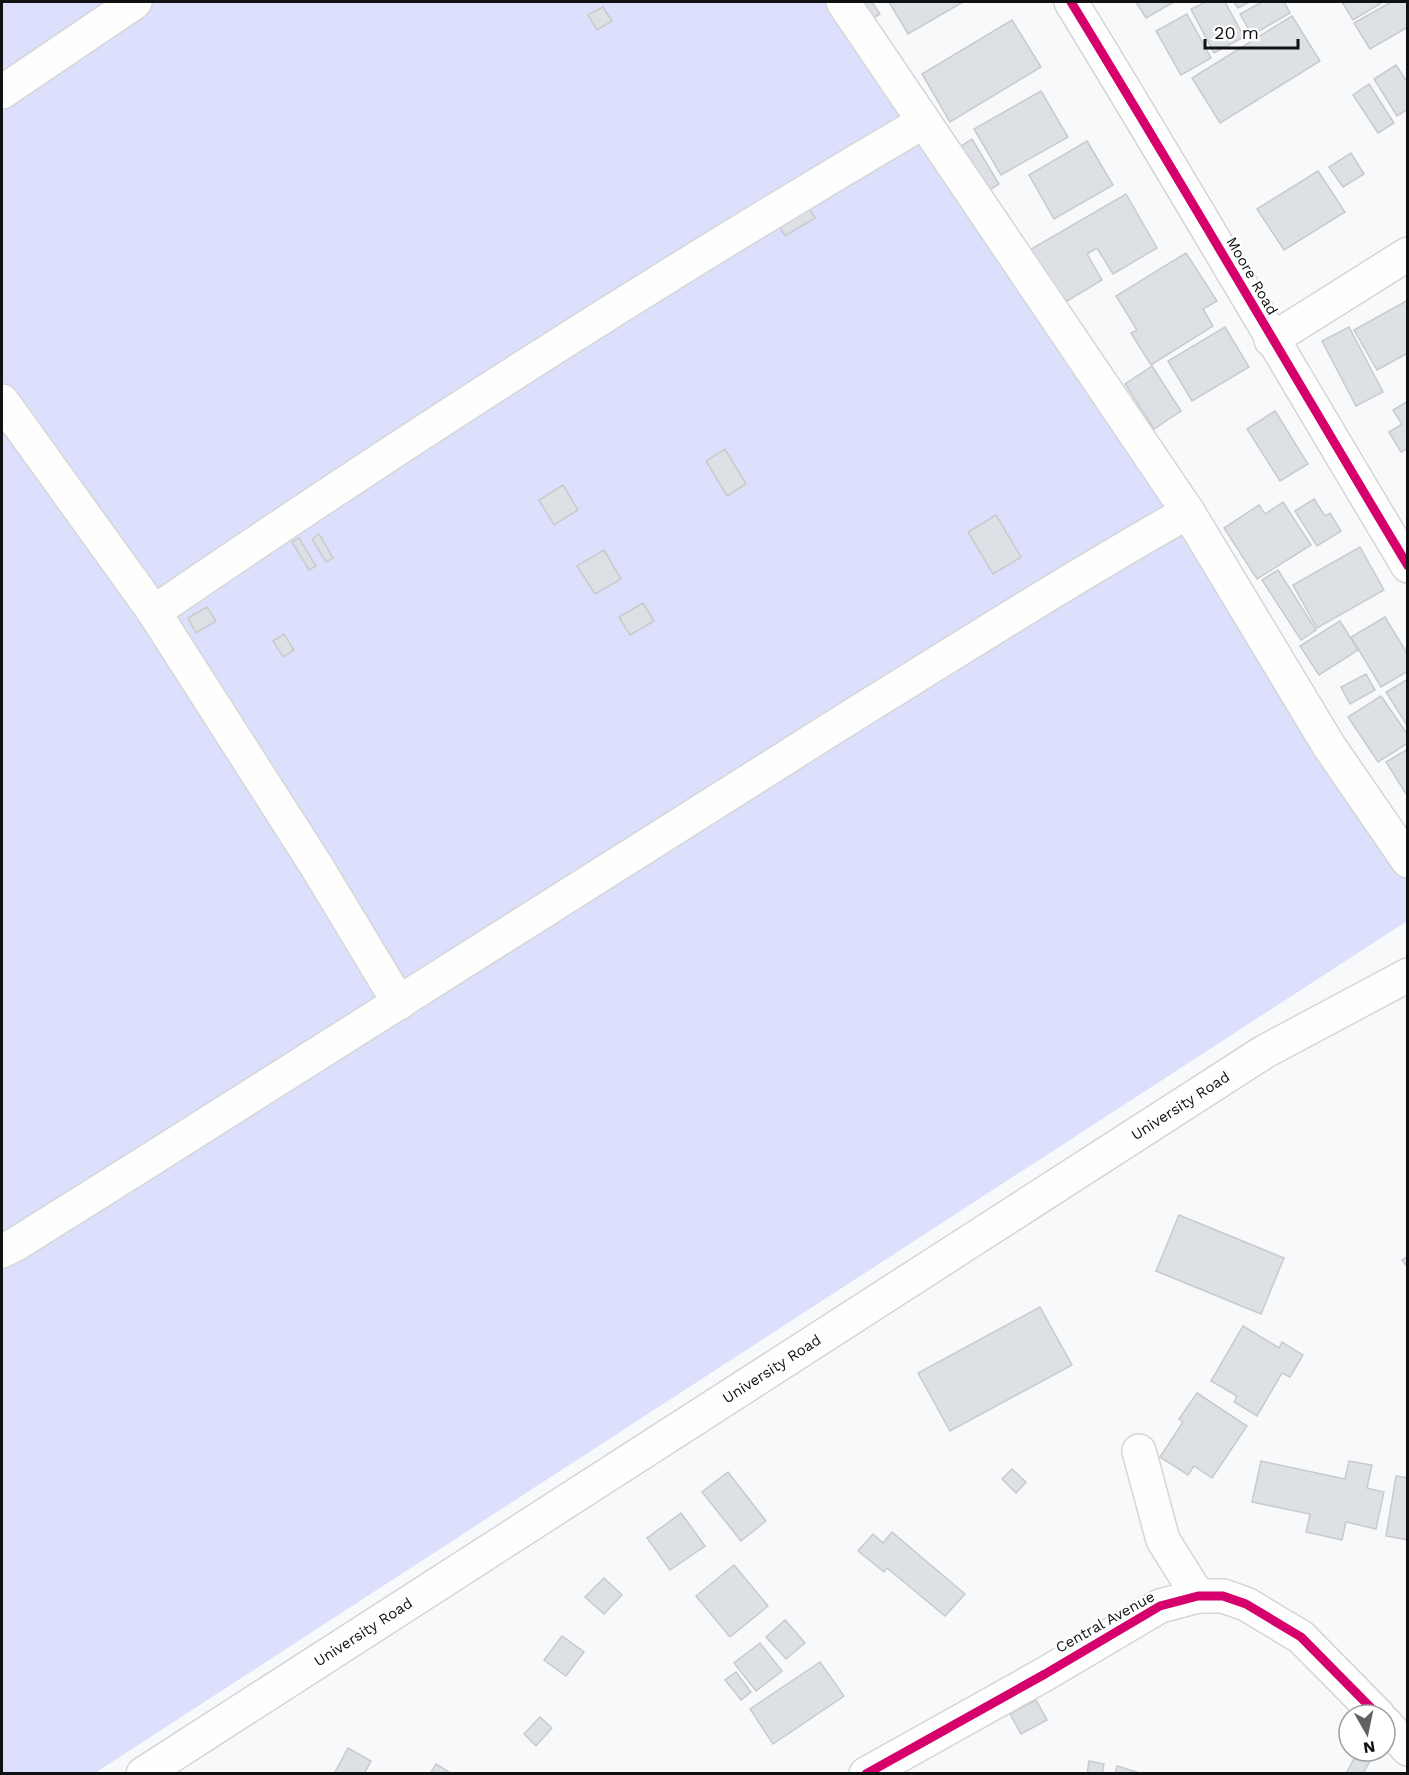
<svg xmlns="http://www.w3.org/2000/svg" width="1409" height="1775" font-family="'Work Sans',sans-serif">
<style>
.green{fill:#dce0fc}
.building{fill:#dde0e5;stroke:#c9cacc;stroke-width:1.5}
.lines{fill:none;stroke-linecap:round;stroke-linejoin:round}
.minor-casing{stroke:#d4d6d7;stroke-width:36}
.major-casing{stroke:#d4d6d7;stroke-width:36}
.minor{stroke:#fefefe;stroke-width:33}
.major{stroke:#fefefe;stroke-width:33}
.cycleway-casing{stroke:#fff;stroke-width:13}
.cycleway{stroke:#d6006c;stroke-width:9}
.labels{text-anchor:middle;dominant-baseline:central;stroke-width:4.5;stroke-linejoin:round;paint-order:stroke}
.street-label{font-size:15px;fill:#0f1112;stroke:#fff}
</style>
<rect width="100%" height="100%" fill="#f7f9fb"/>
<path class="green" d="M2,2h841l564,876v43l-1312,852 -93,1z"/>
<g class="building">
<path d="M864,2h8l8,12 -17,10 -9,-16z"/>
<path d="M889,2h74l-55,32z"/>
<path d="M1136,2h38l-28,16z"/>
<path d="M1206,2h19l19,35 -30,16 -23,-44z"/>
<path d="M1234,2h15l-11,6z"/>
<path d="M1262,2h22l6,11 -38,22 -12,-21z"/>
<path d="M1342,2h41l-30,18z"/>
<path d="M1391,2h17v25l-38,22 -16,-26z"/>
<path d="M603,7l9,14 -15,9 -9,-15z"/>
<path d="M1187,14l24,44 -30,17 -25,-44z"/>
<path d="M1292,16l28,45 -100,62 -28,-45z"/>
<path d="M1012,20l29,47 -91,55 -28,-48z"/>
<path d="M1396,65l12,18v26l-11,7 -23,-37z"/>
<path d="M1369,84l25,39 -16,10 -25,-38z"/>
<path d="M1041,91l27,46 -67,38 -27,-46z"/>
<path d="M972,139l27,45 -22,14 -27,-45z"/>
<path d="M1087,141l26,44 -59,34 -25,-44z"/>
<path d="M1351,153l13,21 -21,13 -14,-20z"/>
<path d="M1318,171l27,41 -61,38 -27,-41z"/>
<path d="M1126,194l31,54 -44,26 -16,-26 -10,6 15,26 -48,29 -33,-54z"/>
<path d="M804,200l11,18 -30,18 -11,-19z"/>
<path d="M1186,253l31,48 -14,8 10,17 -62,39 -20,-32 6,-3 -21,-34z"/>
<path d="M1408,300v53l-31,17 -23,-40z"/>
<path d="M1225,327l24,40 -57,34 -24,-40z"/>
<path d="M1349,327l34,65 -27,14 -34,-65z"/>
<path d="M1152,366l29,45 -27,18 -29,-45z"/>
<path d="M1408,401v47l-7,4 -12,-20 13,-8 -9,-14z"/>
<path d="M1275,411l33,53 -28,17 -33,-52z"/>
<path d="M725,449l21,35 -19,12 -21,-35z"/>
<path d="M563,485l15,25 -24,15 -15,-25z"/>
<path d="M1314,499l11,17 5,-3 11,18 -24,15 -22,-35z"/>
<path d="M1283,502l28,43 -54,34 -33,-51 35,-23 6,9z"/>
<path d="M996,515l25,42 -28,17 -25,-42z"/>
<path d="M319,534l14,24 -7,4 -14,-23z"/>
<path d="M299,538l17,28 -7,4 -17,-28z"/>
<path d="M1360,547l24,43 -67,38 -24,-43z"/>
<path d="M604,550l17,29 -26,15 -18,-28z"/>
<path d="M1278,570l38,60 -15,10 -39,-60z"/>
<path d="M643,603l11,18 -24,14 -11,-18z"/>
<path d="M207,607l9,14 -20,12 -8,-15z"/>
<path d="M1385,617l23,38v16l-27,16 -30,-50z"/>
<path d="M1340,621l18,29 -39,25 -19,-29z"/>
<path d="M284,634l10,16 -11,7 -10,-16z"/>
<path d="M1366,674l9,16 -25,14 -9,-17z"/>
<path d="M1408,679v48l-22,-35z"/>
<path d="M1381,696l27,39v8l-30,19 -30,-45z"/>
<path d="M1408,749v48l-22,-35z"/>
<path d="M1179,1215l105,43 -23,56 -105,-43z"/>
<path d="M1408,1256v12l-6,-8z"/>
<path d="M1040,1307l32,58 -122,66 -32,-58z"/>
<path d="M1243,1326l36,22 3,-6 21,13 -13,22 -8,-4 -25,43 -23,-14 3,-6 -26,-15z"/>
<path d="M1197,1393l50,33 -35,52 -18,-12 -6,9 -28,-18 23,-35 -4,-3z"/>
<path d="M1261,1461l84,18 4,-18 23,4 -5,23 17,4 -8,37 -30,-7 -4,18 -36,-8 4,-18 -58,-12z"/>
<path d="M1012,1469l14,13 -10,11 -14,-14z"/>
<path d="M728,1472l38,49 -25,20 -39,-49z"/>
<path d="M1396,1476l12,2v62l-22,-4z"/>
<path d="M681,1513l24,33 -35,24 -23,-32z"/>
<path d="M892,1532l73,62 -20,22 -58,-48 -3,4 -26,-21 15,-17 10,9z"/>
<path d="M734,1565l34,41 -38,31 -34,-41z"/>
<path d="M604,1578l18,17 -18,19 -19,-17z"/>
<path d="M785,1620l20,23 -19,16 -20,-22z"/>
<path d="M562,1636l22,16 -18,24 -22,-16z"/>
<path d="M760,1643l22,28 -26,20 -22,-28z"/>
<path d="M820,1662l24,34 -71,48 -23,-35z"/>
<path d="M736,1672l15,20 -10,8 -16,-20z"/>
<path d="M1036,1700l11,20 -26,14 -11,-20z"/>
<path d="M540,1717l12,11 -16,18 -12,-12z"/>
<path d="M348,1748l23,13 -7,13h-30z"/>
<path d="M1358,1751h17l-12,23h-17z"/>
<path d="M1089,1761l15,3 -2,10h-15z"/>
<path d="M436,1764l16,10h-22z"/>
<path d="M1117,1766l26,8h-28z"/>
</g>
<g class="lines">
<defs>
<g id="minor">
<path d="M843,2l345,510 141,234 79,115"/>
<path d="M1071,2c114,186 224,376 337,564"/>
<path d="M2,92l133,-90"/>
<path d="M1271,340l137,-86"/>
<path d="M2,401l152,211 163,255 82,136"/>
<path d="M154,612c251,-172 507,-336 769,-490"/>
<path d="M2,1251l14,-7c269,-168 535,-341 804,-508 122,-76 243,-153 368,-224"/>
<path d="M1139,1451l24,89 35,56"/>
<path d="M1385,1723l23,26"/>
<path d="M866,1774l179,-100 115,-68 38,-10h25l23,8 55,33 77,78"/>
</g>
<g id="major">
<path id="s1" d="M143,1774l1121,-722 144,-77"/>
</g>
</defs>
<use href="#minor" class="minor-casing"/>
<use href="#major" class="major-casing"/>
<use href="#minor" class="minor"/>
<use href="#major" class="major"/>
<defs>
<g id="cycleway">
<path d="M1071,2c114,186 224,376 337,564"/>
<path d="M866,1774l179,-100 115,-68 38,-10h25l23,8 55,33 77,78"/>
</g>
</defs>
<use href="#cycleway" class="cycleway-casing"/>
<use href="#cycleway" class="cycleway"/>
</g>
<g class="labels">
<g class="street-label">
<text transform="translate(1252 276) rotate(60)">Moore Road</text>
<text stroke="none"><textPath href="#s1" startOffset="1234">University Road</textPath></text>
<text stroke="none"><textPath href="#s1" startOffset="748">University Road</textPath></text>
<text transform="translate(1105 1622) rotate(-29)">Central Avenue</text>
<text stroke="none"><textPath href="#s1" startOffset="262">University Road</textPath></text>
</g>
</g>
<rect width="1409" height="1775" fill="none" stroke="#0f1112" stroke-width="6"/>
<g transform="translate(1367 1733) rotate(171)"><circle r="28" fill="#ffffff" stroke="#9fa0a0" stroke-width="1.5"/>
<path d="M0-4.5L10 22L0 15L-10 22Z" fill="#606264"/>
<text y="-9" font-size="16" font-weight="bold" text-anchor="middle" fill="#0f1112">N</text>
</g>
<path d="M1205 39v9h93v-9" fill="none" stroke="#0f1112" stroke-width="3"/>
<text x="1214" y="39" font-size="18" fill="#0f1112" stroke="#ffffff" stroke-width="4.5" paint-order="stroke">20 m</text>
</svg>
